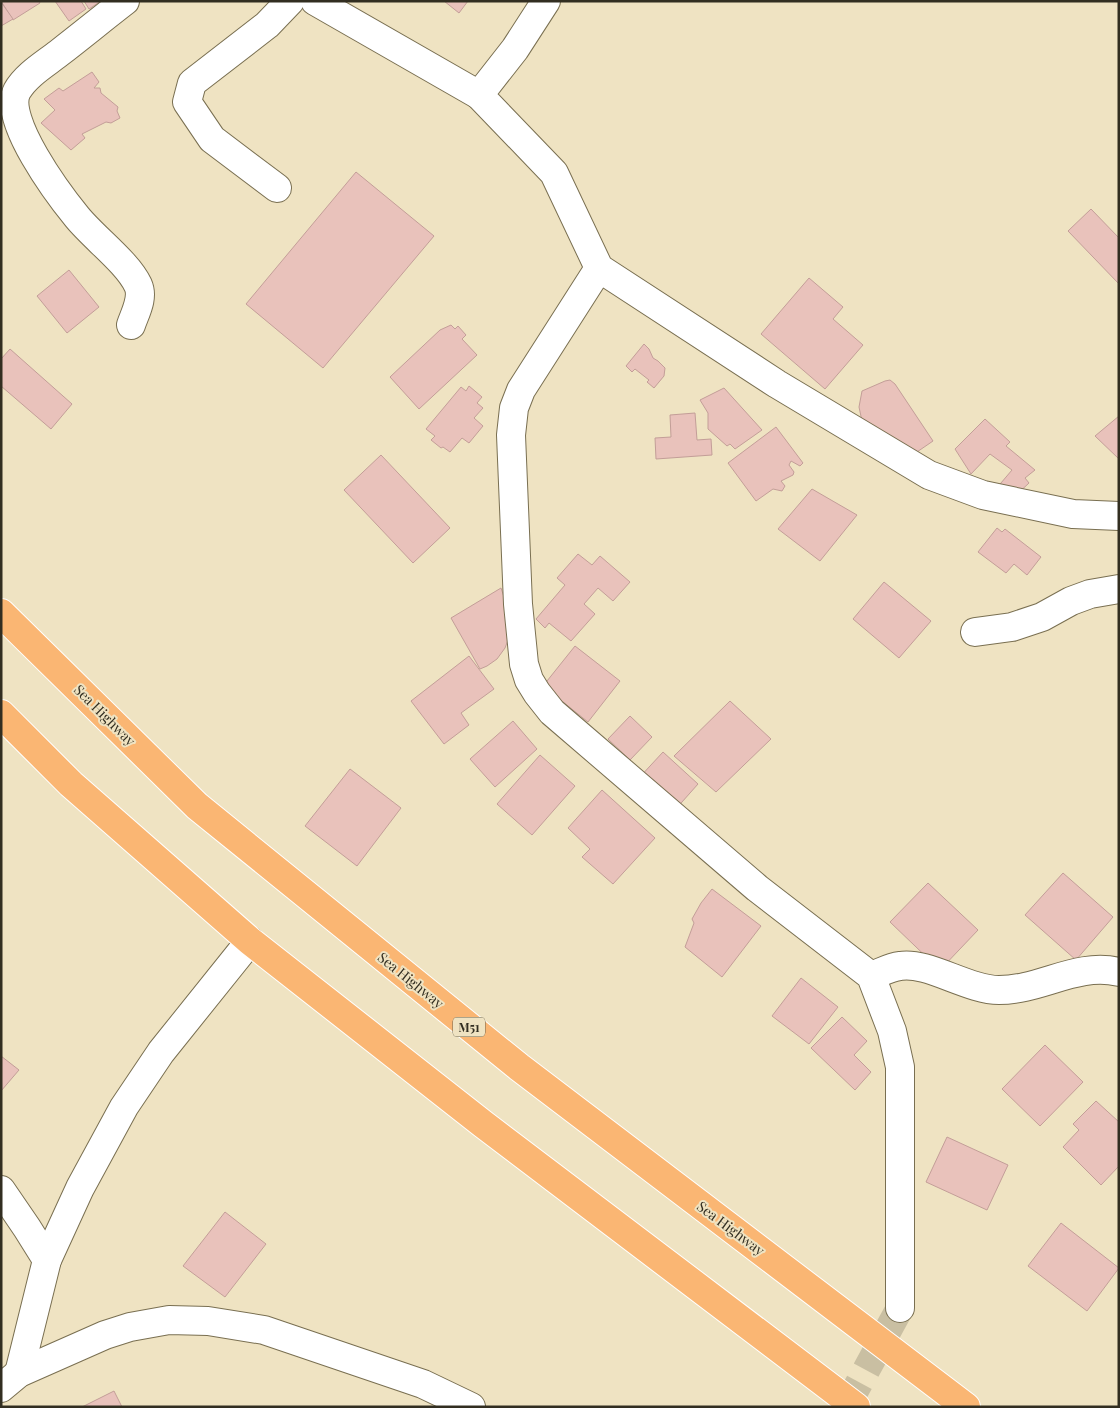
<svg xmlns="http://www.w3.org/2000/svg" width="1120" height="1408" font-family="'Playfair Display',serif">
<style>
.building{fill:#e9c2bb;stroke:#c39e98}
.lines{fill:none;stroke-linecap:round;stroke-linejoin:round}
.street-tunnel{stroke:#c9bfa2;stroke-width:28;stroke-dasharray:28 14;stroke-linecap:butt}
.street-casing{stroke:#796f51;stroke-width:30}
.highway-casing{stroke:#fff;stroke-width:30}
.street{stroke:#fff;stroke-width:28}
.highway{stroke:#fab673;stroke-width:28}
.labels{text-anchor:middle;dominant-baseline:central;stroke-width:4;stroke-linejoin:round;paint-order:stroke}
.shield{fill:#efe3c2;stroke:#6b6451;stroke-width:1}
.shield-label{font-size:12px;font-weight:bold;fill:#322e21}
.street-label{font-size:14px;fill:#322e21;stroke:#efe3c2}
</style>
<rect width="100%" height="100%" fill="#efe3c2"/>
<g class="building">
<path d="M1,1h38l1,2 -27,17z"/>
<path d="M55,1h26l5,8 -17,12z"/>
<path d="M84,1h17l-12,8z"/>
<path d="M444,1h24l-9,12z"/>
<path d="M1,2l12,17 -12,7z"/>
<path d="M92,72l7,10 -5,6h6l1,5 17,14 -1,4 3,7 -9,5 -5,-1 -24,12 3,4 -14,12 -30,-27 14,-13 -11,-11 15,-11 4,3z"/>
<path d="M356,172l78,64 -111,132 -77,-64z"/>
<path d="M1091,209l28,29v46l-51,-53z"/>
<path d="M69,270l30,37 -32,26 -30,-37z"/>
<path d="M809,278l34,29 -10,12 30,26 -38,44 -64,-55z"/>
<path d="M451,325l4,4 3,-3 8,9 -4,4 15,16 -58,54 -29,-32 50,-47z"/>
<path d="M644,344l5,5 4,9 5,3 7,7 -1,8 -10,12 -7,-6 2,-2 -14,-11 -3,3 -6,-6z"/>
<path d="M10,349l62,55 -21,25 -50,-43v-27z"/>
<path d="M890,380l5,4 38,57 -19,13 -52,-33 -3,-14 3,-16 23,-10z"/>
<path d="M469,386l13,11 -5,6 6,5 -9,10 9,8 -14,17 -7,-5 -12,14 -7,-5 -2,1 -10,-8 4,-4 -9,-7 35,-42 5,4z"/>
<path d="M724,388l38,42 -27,19 -5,-5 -3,2 -19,-17v-16l-8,-13z"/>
<path d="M695,413l2,27 14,-1 1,16 -56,4 -1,-21 16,-1 -1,-22z"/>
<path d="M1119,416v43l-24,-23z"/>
<path d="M985,419l25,23 -4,4 29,24 -10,8 4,5 -15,14 -19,-7 17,-20 -22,-16 -19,20 -16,-25z"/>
<path d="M776,427l27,36 -3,3 -9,-5 -2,4 5,7 -1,3 -12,6 4,5 -3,5 -9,-2 -17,12 -28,-38z"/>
<path d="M381,455l69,73 -37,35 -69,-73z"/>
<path d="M812,489l45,26 -37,46 -42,-32z"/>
<path d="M997,528l5,4 3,-3 36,28 -14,18 -13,-11 -8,9 -28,-21z"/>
<path d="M578,554l14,11 8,-9 30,26 -17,19 -15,-13 -14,16 11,10 -24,27 -22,-18 -4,5 -9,-9 29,-34 -8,-7z"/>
<path d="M884,582l47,39 -32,37 -46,-39z"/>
<path d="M501,588l5,15 2,37 -3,8 -8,11 -10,7 -7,3 -29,-51z"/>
<path d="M575,646l45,35 -32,41 -45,-36z"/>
<path d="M469,656l25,33 -33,24 8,12 -25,19 -33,-43z"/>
<path d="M730,701l41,38 -55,53 -42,-36z"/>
<path d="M630,716l22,21 -22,23 -22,-21z"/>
<path d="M513,721l24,28 -42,38 -25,-28z"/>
<path d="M663,752l35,32 -24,27 -36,-32z"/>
<path d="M540,755l35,31 -43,49 -35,-31z"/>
<path d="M350,769l51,39 -44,58 -52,-40z"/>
<path d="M602,790l53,48 -42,46 -31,-27 8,-8 -22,-21z"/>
<path d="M1063,873l50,44 -37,43 -51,-45z"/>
<path d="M928,883l50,47 -38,40 -50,-48z"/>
<path d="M712,889l49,37 -39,51 -37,-30 9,-24 -2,-4 9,-16z"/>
<path d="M801,978l37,29 -29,37 -37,-28z"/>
<path d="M842,1017l25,24 -13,14 17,17 -16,18 -44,-42z"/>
<path d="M1045,1045l38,37 -43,44 -38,-37z"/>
<path d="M1,1056l18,14 -18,21z"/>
<path d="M1096,1101l23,21v44l-18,19 -38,-38 16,-17 -6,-6z"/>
<path d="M947,1137l61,28 -21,45 -61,-28z"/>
<path d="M225,1212l41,32 -41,53 -42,-31z"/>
<path d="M1061,1223l58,45 -32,43 -59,-45z"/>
<path d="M114,1391l8,16h-40z"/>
</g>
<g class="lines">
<path class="street-tunnel" d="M846,1407l54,-99"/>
<defs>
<g id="street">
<path d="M125,1c-22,17 -44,35 -66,52 -14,11 -33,22 -42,38 -15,28 42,104 60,126 17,21 50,45 61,68 6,13 -3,28 -7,40"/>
<path d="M315,1l164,94"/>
<path d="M546,1l-31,48 -36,46 75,78 45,95 178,116 152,91 54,20 90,19 46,2"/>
<path d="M277,188l-65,-49 -25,-37 5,-19 75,-58 23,-24"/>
<path d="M599,268l-78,122 -7,18 -3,27 7,169 6,60 5,16 8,13 15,19 205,176 114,88 21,55 8,36v241"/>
<path d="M975,632l37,-5 30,-10 29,-16 19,-7 29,-5"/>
<path d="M871,976c9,-3 19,-9 29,-10 27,-5 68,24 99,24 42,0 78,-28 120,-18"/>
<path d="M1,1190l26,38 20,32"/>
<path d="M19,1373l28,-113 33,-72 44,-81 37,-55 89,-111"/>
<path d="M1,1388l18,-15 86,-38 25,-8 39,-7 39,1 56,9 159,54 48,23"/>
</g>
<g id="highway">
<path d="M1,613l196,193 322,261 447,340"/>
<path d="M1,714l70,70 179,157 233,183 373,283"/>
</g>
</defs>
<use href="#street" class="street-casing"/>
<use href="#highway" class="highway-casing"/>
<use href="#street" class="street"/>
<use href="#highway" class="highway"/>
</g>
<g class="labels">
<rect class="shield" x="453" y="1017.5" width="32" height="19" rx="4"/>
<g class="shield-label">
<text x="469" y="1027">M51</text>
</g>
<g class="street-label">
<text transform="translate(105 715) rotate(45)">Sea Highway</text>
<text transform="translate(411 980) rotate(39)">Sea Highway</text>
<text transform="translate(731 1228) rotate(37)">Sea Highway</text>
</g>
</g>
<rect width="1120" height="1408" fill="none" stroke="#322e21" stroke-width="5"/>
</svg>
